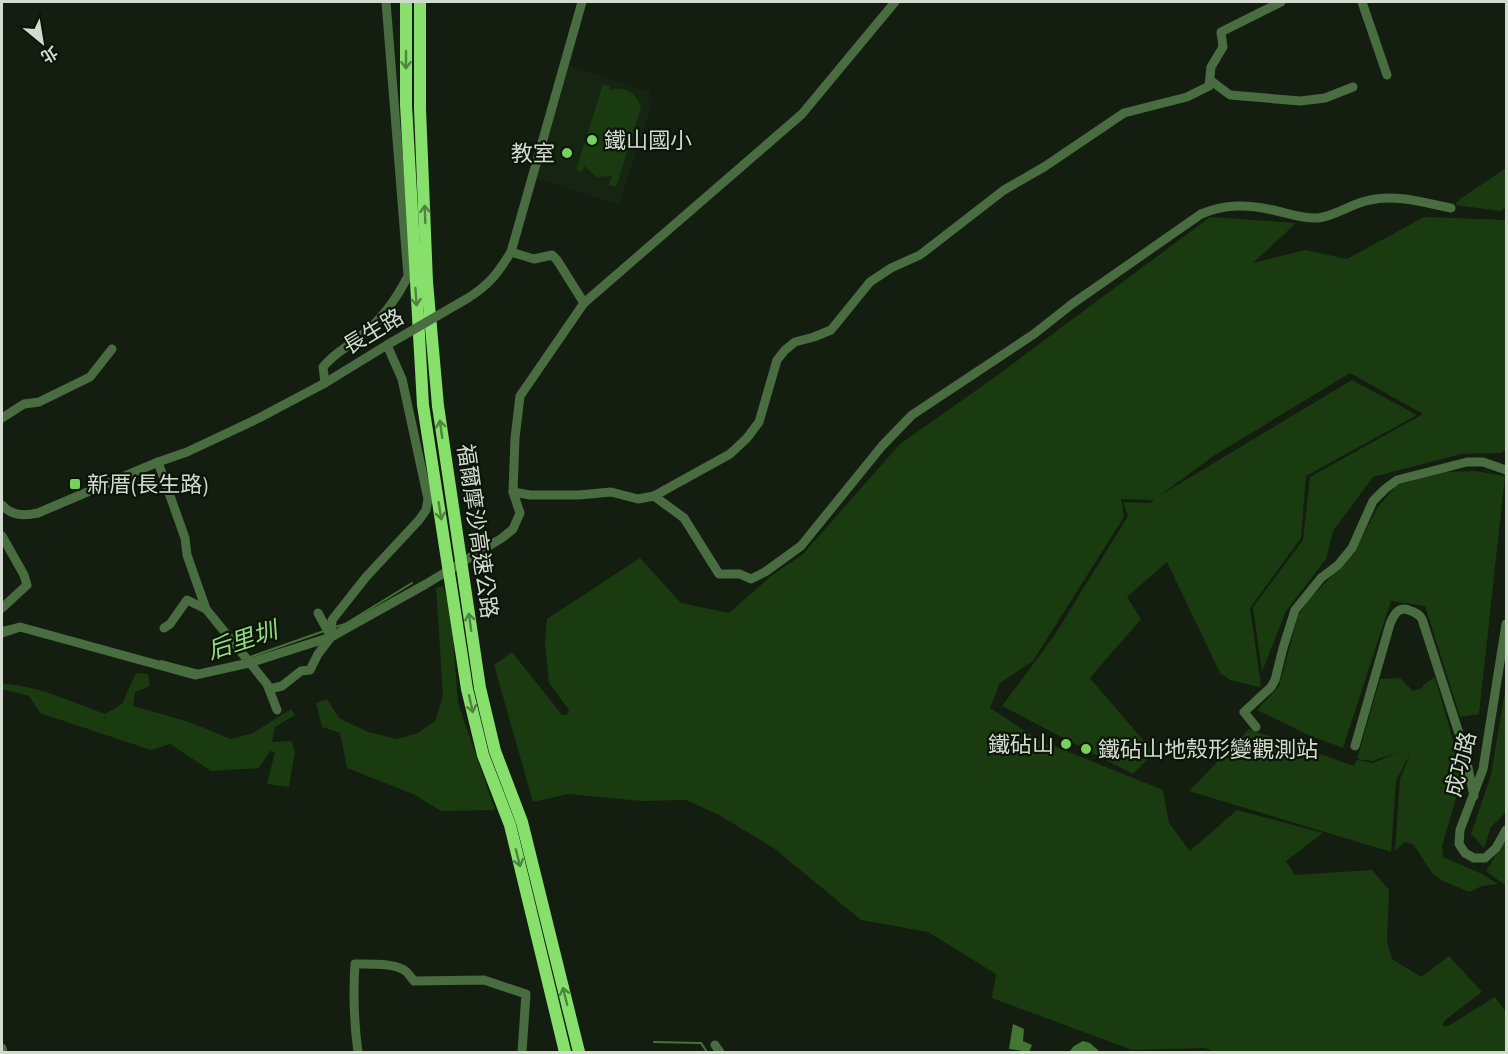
<svg xmlns="http://www.w3.org/2000/svg" width="1508" height="1054" font-family="'PT Sans Narrow','Noto Sans TC',sans-serif">
<style>
.built{fill:#162512}
.green{fill:#1a3a0f}
.water{fill:#427632}
.lines{fill:none;stroke-linecap:round;stroke-linejoin:round}
.stream{stroke:#427632;stroke-width:2}
.minor{stroke:#496c40;stroke-width:9}
.highway{stroke:#87df6c;stroke-width:12}
.minor-bridge{stroke:#496c40;stroke-width:9}
.oneway{stroke:#4f843f}
.poi-dot{fill:#76d25a;stroke:#0b1508;stroke-width:2}
.labels{text-anchor:middle;dominant-baseline:central;stroke-width:4.5;stroke-linejoin:round;paint-order:stroke}
.poi-label{font-size:22px;fill:#d3dbd1;stroke:#0b1508;text-anchor:start}
.street-label{font-size:22px;fill:#d3dbd1;stroke:#0b1508}
.water-label{font-size:24px;font-style:italic;fill:#94dc7f;stroke:#0b1508}
</style>
<rect width="100%" height="100%" fill="#131e10"/>
<path class="built" d="M568,65l83,27 -3,9 4,2 -33,102 -87,-28z"/>
<g class="green">
<path d="M603,84l7,2 -1,4c15,-4 28,2 32,18l-25,79 -7,-2 3,-9 -15,1 -13,-11 -2,6 -6,-2z"/>
<path d="M1506,168v40l-6,3 -45,-6 5,-6z"/>
<path d="M1210,217l86,6 -43,40 52,-13 42,9 77,-42 82,3v229l-5,4 -40,1 -88,23 -40,54 -7,28 -40,52 -24,61 -9,-65 50,-67 7,-63 113,-63 -73,-41 -135,82 -56,41 193,-116 65,35 -111,61 -5,62 -51,70 11,78 -2,1 -29,-7 -10,-7 -53,-111 -40,35 14,22 -51,59 64,75 -21,21 -131,-68 52,-70 74,-120 -5,-14 27,1 4,-3 -33,-1 3,18 -91,144 -33,22 -10,25 49,32 124,50 6,33 21,28 47,-41 86,23 -37,28 9,14 77,-5 17,20 -2,52 5,17 29,18 28,-21 33,36 -38,29 -1,5h5l47,-29 11,15v40h-292l-9,-4 -73,2 -140,-52 4,-24 -68,-42 -67,-12 -86,-71 -56,-34 -33,-15 -44,1 -74,-7 -35,8 -39,-137 18,-13 50,63h5l2,-5 -20,-27 -4,-40 2,-24 93,-61 41,45 48,10 42,-37 32,-22 97,-110 95,-67z"/>
<path d="M1475,471l30,5 -26,238 -19,3 -35,-111 -34,-5 -48,147 -37,-14 -49,-24 22,-24 19,-70 10,-16 46,-47 23,-45 19,-22 45,-14z"/>
<path d="M443,586l8,26 7,91 37,107 -54,1 -28,-17 -66,-26 -7,-35 -18,-6 -6,-24 11,-4 12,19 29,14 29,7 21,-6 17,-12 8,-25 -7,-108z"/>
<path d="M136,673l12,1 2,12 -15,6 -2,14 56,16 42,17 22,-6 38,-24 4,6 -20,12 -3,15 19,-1 4,10 -6,36 -22,-3 8,-32 -5,-1 -11,17 -48,3 -41,-27 -19,6 -111,-37 -11,-17 -27,-7v-5c35,1 70,18 103,30l17,-10z"/>
<path d="M1435,677l28,98 -21,71 1,11 39,17 16,10 -16,2 -13,6 -28,-12 -9,-7 -19,-29 -9,-2 -9,9 5,-72 11,-27 -15,29 -5,71 -202,-61 60,-62 105,37 3,-6 16,3 26,-11 -27,9 -15,-2 23,-80 20,-1 13,13 9,-3 1,-3z"/>
<path d="M1506,685v127l-15,15 -7,21 -13,-14 20,-59z"/>
<path d="M1506,839v47l-20,-15z"/>
</g>
<g class="water">
<path d="M1013,1024l11,5 -1,12 9,4 -3,7 -20,-3z"/>
<path d="M1083,1041l7,2 10,9h-31l5,-6z"/>
</g>
<g class="lines">
<g class="stream">
<path d="M335,627l10,-3 67,-41"/>
<path d="M2,628l17,-4"/>
<path d="M250,657l74,-26"/>
<path d="M161,661l38,10"/>
<path d="M654,1042l47,1 6,9"/>
</g>
<g class="minor">
<path d="M1362,2l25,73"/>
<path d="M1210,80l20,15 70,6 25,-3 28,-11"/>
<path d="M511,252l23,7 18,-4 5,5 27,43"/>
<path d="M468,298c21,-13 30,-25 43,-46l71,-250"/>
<path d="M325,383l-2,-16c10,-13 26,-21 39,-32 20,-16 35,-37 46,-59l-22,-274"/>
<path d="M2,418l22,-14 15,-2 51,-25 22,-28"/>
<path d="M158,462l27,76 2,17 19,54 61,75 10,26"/>
<path d="M513,492l17,3h49l32,-3 27,7 16,-3 30,22 35,56h21l11,5 14,-7 36,-26 81,-100 30,-31 122,-81 38,-30 129,-90c24,-10 46,-10 72,-4 14,3 29,9 45,8 18,-2 34,-15 52,-18 26,-6 55,3 81,8"/>
<path d="M654,496l76,-42 17,-16 12,-16 18,-62 8,-10 10,-8 19,-5 17,-7 39,-48 21,-14 29,-13 84,-65 40,-23 80,-54 63,-16 22,-11 2,-19 12,-20 -2,-15 60,-30"/>
<path d="M2,505c10,11 22,11 36,8l120,-51 29,-10 72,-34 66,-35 62,-38 15,34 26,120 -2,11 -7,10 -53,57 -34,43 -1,17 -13,17 -8,16 -9,1 -19,15 -13,3"/>
<path d="M2,536l22,39 3,10 -25,23"/>
<path d="M318,613l13,24"/>
<path d="M1506,624l-23,145 -23,61 -1,14 6,9 9,5h11l11,-10 10,-18"/>
<path d="M164,628l6,-4 17,-24 19,9"/>
<path d="M2,633l18,-6 175,48 54,-12 82,-26 95,-53 76,-46 11,-9 7,-16 -7,-21 2,-54 5,-42 64,-93 218,-189 93,-112"/>
<path d="M1256,727l-12,-15 27,-25 4,-7 8,-32 12,-38 26,-32 17,-13 14,-17 21,-47 12,-12 12,-9 70,-18h16l23,8"/>
<path d="M1355,746l35,-122c4,-10 9,-19 21,-13 5,2 8,3 11,8l42,130 10,47"/>
<path d="M715,1045l5,7"/>
<path d="M2,1048l1,4"/>
<path d="M358,1052c-4,-29 -5,-58 -3,-88 14,0 37,-1 49,6 4,2 7,8 10,11l70,-1 42,14 -4,58"/>
</g>
<g class="highway">
<path d="M406,2v103l17,300 44,284 16,66 27,70 55,227"/>
<path d="M420,2v107l7,173 11,124 42,282 15,63 27,71 57,230"/>
</g>
<path class="minor-bridge" d="M387,345l81,-47"/>
</g>
<defs><path id="oneway-shaft" d="M-6 0H5M1.5-3L5.5 0L1.5 3" fill="none" stroke-width="1.6" stroke-linecap="round" stroke-linejoin="round" transform="scale(1.5)"/></defs>
<g class="oneway">
<use href="#oneway-shaft" transform="translate(406 60) rotate(90)"/>
<use href="#oneway-shaft" transform="translate(425 214) rotate(-92)"/>
<use href="#oneway-shaft" transform="translate(416 297) rotate(86)"/>
<use href="#oneway-shaft" transform="translate(441 429) rotate(-98)"/>
<use href="#oneway-shaft" transform="translate(440 511) rotate(81)"/>
<use href="#oneway-shaft" transform="translate(470 622) rotate(-98)"/>
<use href="#oneway-shaft" transform="translate(471 704) rotate(77)"/>
<use href="#oneway-shaft" transform="translate(518 858) rotate(76)"/>
<use href="#oneway-shaft" transform="translate(565 996) rotate(-104)"/>
</g>
<g class="poi-dot">
<circle cx="592" cy="140" r="6"/>
<circle cx="567" cy="153" r="6"/>
<rect x="69" y="478" width="12" height="12" rx="3"/>
<circle cx="1066" cy="744" r="6"/>
<circle cx="1086" cy="749" r="6"/>
</g>
<g class="labels">
<g class="poi-label">
<text x="604" y="140">鐵山國小</text>
<text x="555" y="153" text-anchor="end">教室</text>
<text x="87" y="484">新厝(長生路)</text>
<text x="1054" y="744" text-anchor="end">鐵砧山</text>
<text x="1098" y="749">鐵砧山地殼形變觀測站</text>
</g>
<g class="street-label">
<text transform="translate(373 331) rotate(-31)">長生路</text>
<text transform="translate(478 531) rotate(82)">福爾摩沙高速公路</text>
<text transform="translate(1460 764) rotate(-76)">成功路</text>
</g>
<g class="water-label">
<text transform="translate(242 640) rotate(-18)">后里圳</text>
</g>
</g>
<rect width="1508" height="1054" fill="none" stroke="#d3dbd1" stroke-width="6"/>
<g transform="translate(42 42) rotate(150)" stroke="#0b1508" stroke-width="4.5" paint-order="stroke">
<path d="M0-4.5L10 22L0 15L-10 22Z" fill="#d3dbd1"/>
<text y="-9" font-size="16" font-weight="bold" text-anchor="middle" fill="#d3dbd1">北</text>
</g>
</svg>
